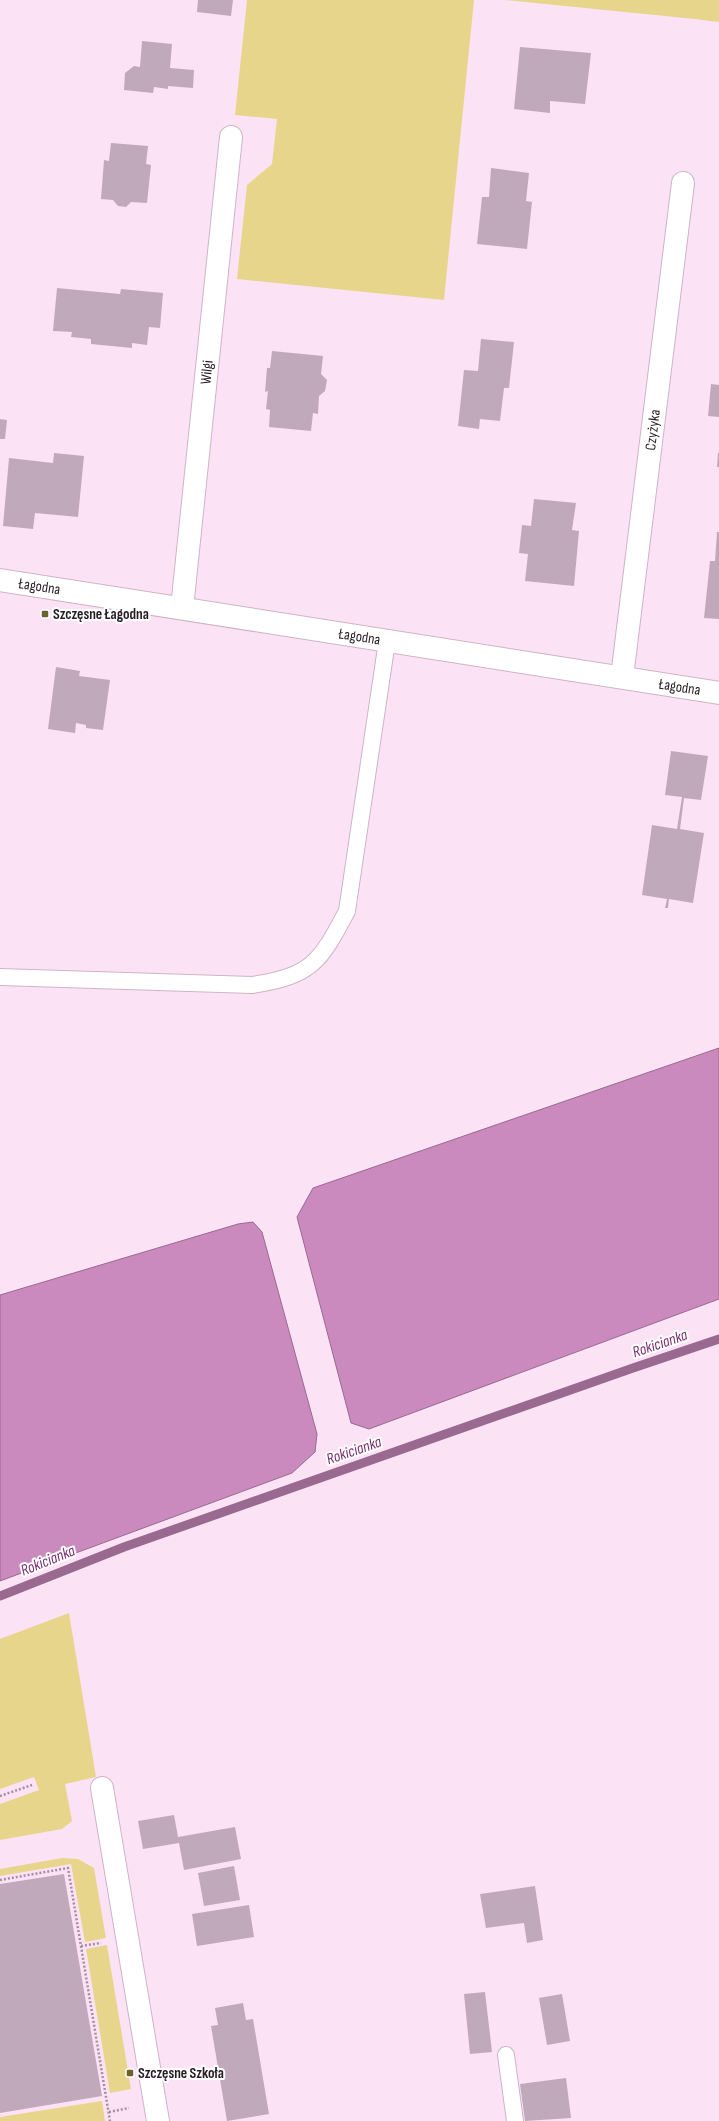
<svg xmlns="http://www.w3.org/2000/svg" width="719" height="2121" font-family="'Sofia Sans Condensed',sans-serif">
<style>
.green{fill:#e8d58c}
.water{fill:#cb8abe;stroke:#996990}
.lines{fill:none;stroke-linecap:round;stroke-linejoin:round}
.stream{stroke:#996990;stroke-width:9}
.building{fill:#c1a9bc}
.service-casing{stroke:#cdb4c7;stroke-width:18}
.minor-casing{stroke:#cdb4c7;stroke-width:24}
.path{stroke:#a3909e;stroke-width:2.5;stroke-dasharray:2 2;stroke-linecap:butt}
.service{stroke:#fff;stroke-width:16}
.minor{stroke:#fff;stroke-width:22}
.poi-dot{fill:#6e612e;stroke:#fff;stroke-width:1.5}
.labels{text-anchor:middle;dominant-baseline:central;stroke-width:4;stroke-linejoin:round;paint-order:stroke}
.street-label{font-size:15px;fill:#251c23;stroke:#fff}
.poi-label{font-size:15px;font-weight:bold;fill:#251c23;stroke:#fff;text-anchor:start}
.water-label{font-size:16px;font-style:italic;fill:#7b2e6f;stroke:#fff}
</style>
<rect width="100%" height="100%" fill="#fce2f5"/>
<g class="green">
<path d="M247,0h227l-30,300 -207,-21 10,-94 25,-21 5,-45 -42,-4z"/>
<path d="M505,0h214v22l-24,-3z"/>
<path d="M69,1613l27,164 -31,7 7,37 -10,8 -62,11v-36l39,-14 -5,-13 -34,12v-150z"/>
<path d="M62,1858l16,1 16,9 12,70 -21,4 -14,-78 -71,12v-7z"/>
<path d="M107,1945l24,144 -21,4 -24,-144z"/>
<path d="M102,2101l3,20h-105v-4z"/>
</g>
<g class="water">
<path d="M719,1048v251l-350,130 -18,-6 -54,-206 16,-29z"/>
<path d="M253,1222l9,10 55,202 -2,18 -23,21 -292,108v-286l238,-71z"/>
</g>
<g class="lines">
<path class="stream" d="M0,1596l124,-49 509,-179 86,-29"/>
</g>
<g class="building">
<path d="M198,0h35l-2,16 -34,-4z"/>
<path d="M142,41l30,3 -2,24 24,2 -1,18 -25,-2v3l-14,-2 -1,6 -29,-3 1,-17 9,-7 6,1z"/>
<path d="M520,47l71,6 -6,51 -35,-3v12l-36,-4z"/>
<path d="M111,143l37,3 -2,18 5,1 -4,38 -16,-1 -5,5 -8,-1 -5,-6 -12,-1 3,-39 5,1z"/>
<path d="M491,168l38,5 -3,28 6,1 -5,47 -50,-5 5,-47h7z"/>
<path d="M57,288l63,6 1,-5 42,4 -3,35 -11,-1 -2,18 -15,-2v5l-41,-4v-5l-20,-2 1,-5 -19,-1z"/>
<path d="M481,339l33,3 -5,46h-5l-4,33 -20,-2 -1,10 -21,-3 6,-56 14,1z"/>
<path d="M272,351l51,5 -2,18 6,6 -2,11 -6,5 -1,18 -5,-1 -2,18 -42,-4 1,-17 -4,-1 2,-18 -3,1 2,-24h3z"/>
<path d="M711,384l8,1v32l-11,-1z"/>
<path d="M0,419l7,1 -2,19h-5z"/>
<path d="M54,453l30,3 -6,61 -43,-4 -2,16 -30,-3 6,-68 44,5z"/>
<path d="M718,453h1v14h-2z"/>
<path d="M534,499l42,4 -4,27 7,1 -5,55 -49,-5 3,-27 -9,-1 3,-28 9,1z"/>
<path d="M717,532h2v87l-15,-1 6,-57h5z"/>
<path d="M56,667l24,4 -1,5 31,4 -7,50 -17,-2v-3l-10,-2 -1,10 -27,-4z"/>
<path d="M671,751l37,5 -7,44 -17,-2 -4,31 24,4 -11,70 -24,-4 -1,9h-3l2,-9 -25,-4 10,-70 25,4 5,-32 -17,-2z"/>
<path d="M174,1815l4,22 57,-10 6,32 -57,11 -5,-27 -36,6 -5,-28z"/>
<path d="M234,1866l6,34 -36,6 -6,-33z"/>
<path d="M64,1874l38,222 -102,17v-229z"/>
<path d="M535,1886l8,54 -16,3 -3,-20 -38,5 -6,-34z"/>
<path d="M249,1905l5,32 -57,9 -5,-32z"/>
<path d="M485,1992l7,60 -22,2 -6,-60z"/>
<path d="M562,1994l8,47 -23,4 -8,-47z"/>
<path d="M243,2003l3,17 7,-1 16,95 -42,7 -16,-95 7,-1 -3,-17z"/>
<path d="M566,2078l5,40 -46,3 -5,-37z"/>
</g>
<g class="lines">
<defs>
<g id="service">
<path d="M0,977l252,8c60,-9 68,-23 95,-74l40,-270"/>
<path d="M506,2055l9,66"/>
</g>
<g id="minor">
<path id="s1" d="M0,580l719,113"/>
<path id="s2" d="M182,608l49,-471"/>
<path id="s3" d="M622,677l61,-494"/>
<path d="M102,1788l56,333"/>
</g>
</defs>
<use href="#service" class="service-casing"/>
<use href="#minor" class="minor-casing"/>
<g class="path">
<path d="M0,1796l32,-11"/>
<path d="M0,1880l68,-12 42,253"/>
<path d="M81,1946l20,-3"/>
<path d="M109,2112l20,-4"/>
</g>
<use href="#service" class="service"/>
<use href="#minor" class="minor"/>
</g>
<g class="poi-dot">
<rect x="41" y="610" width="8" height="8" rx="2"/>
<rect x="126" y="2069" width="8" height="8" rx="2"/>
</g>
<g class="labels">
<g class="street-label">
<text stroke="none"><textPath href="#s2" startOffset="237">Wilgi</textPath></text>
<text stroke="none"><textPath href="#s3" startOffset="249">Czyżyka</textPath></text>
<text stroke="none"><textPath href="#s1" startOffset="40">Łagodna</textPath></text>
<text stroke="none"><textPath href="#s1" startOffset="364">Łagodna</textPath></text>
<text stroke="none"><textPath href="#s1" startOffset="688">Łagodna</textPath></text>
</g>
<g class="poi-label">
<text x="53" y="614">Szczęsne Łagodna</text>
<text x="138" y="2073">Szczęsne Szkoła</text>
</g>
<g class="water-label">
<text transform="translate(660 1344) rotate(-19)">Rokicianka</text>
<text transform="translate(354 1451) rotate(-19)">Rokicianka</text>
<text transform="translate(48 1561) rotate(-22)">Rokicianka</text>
</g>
</g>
</svg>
